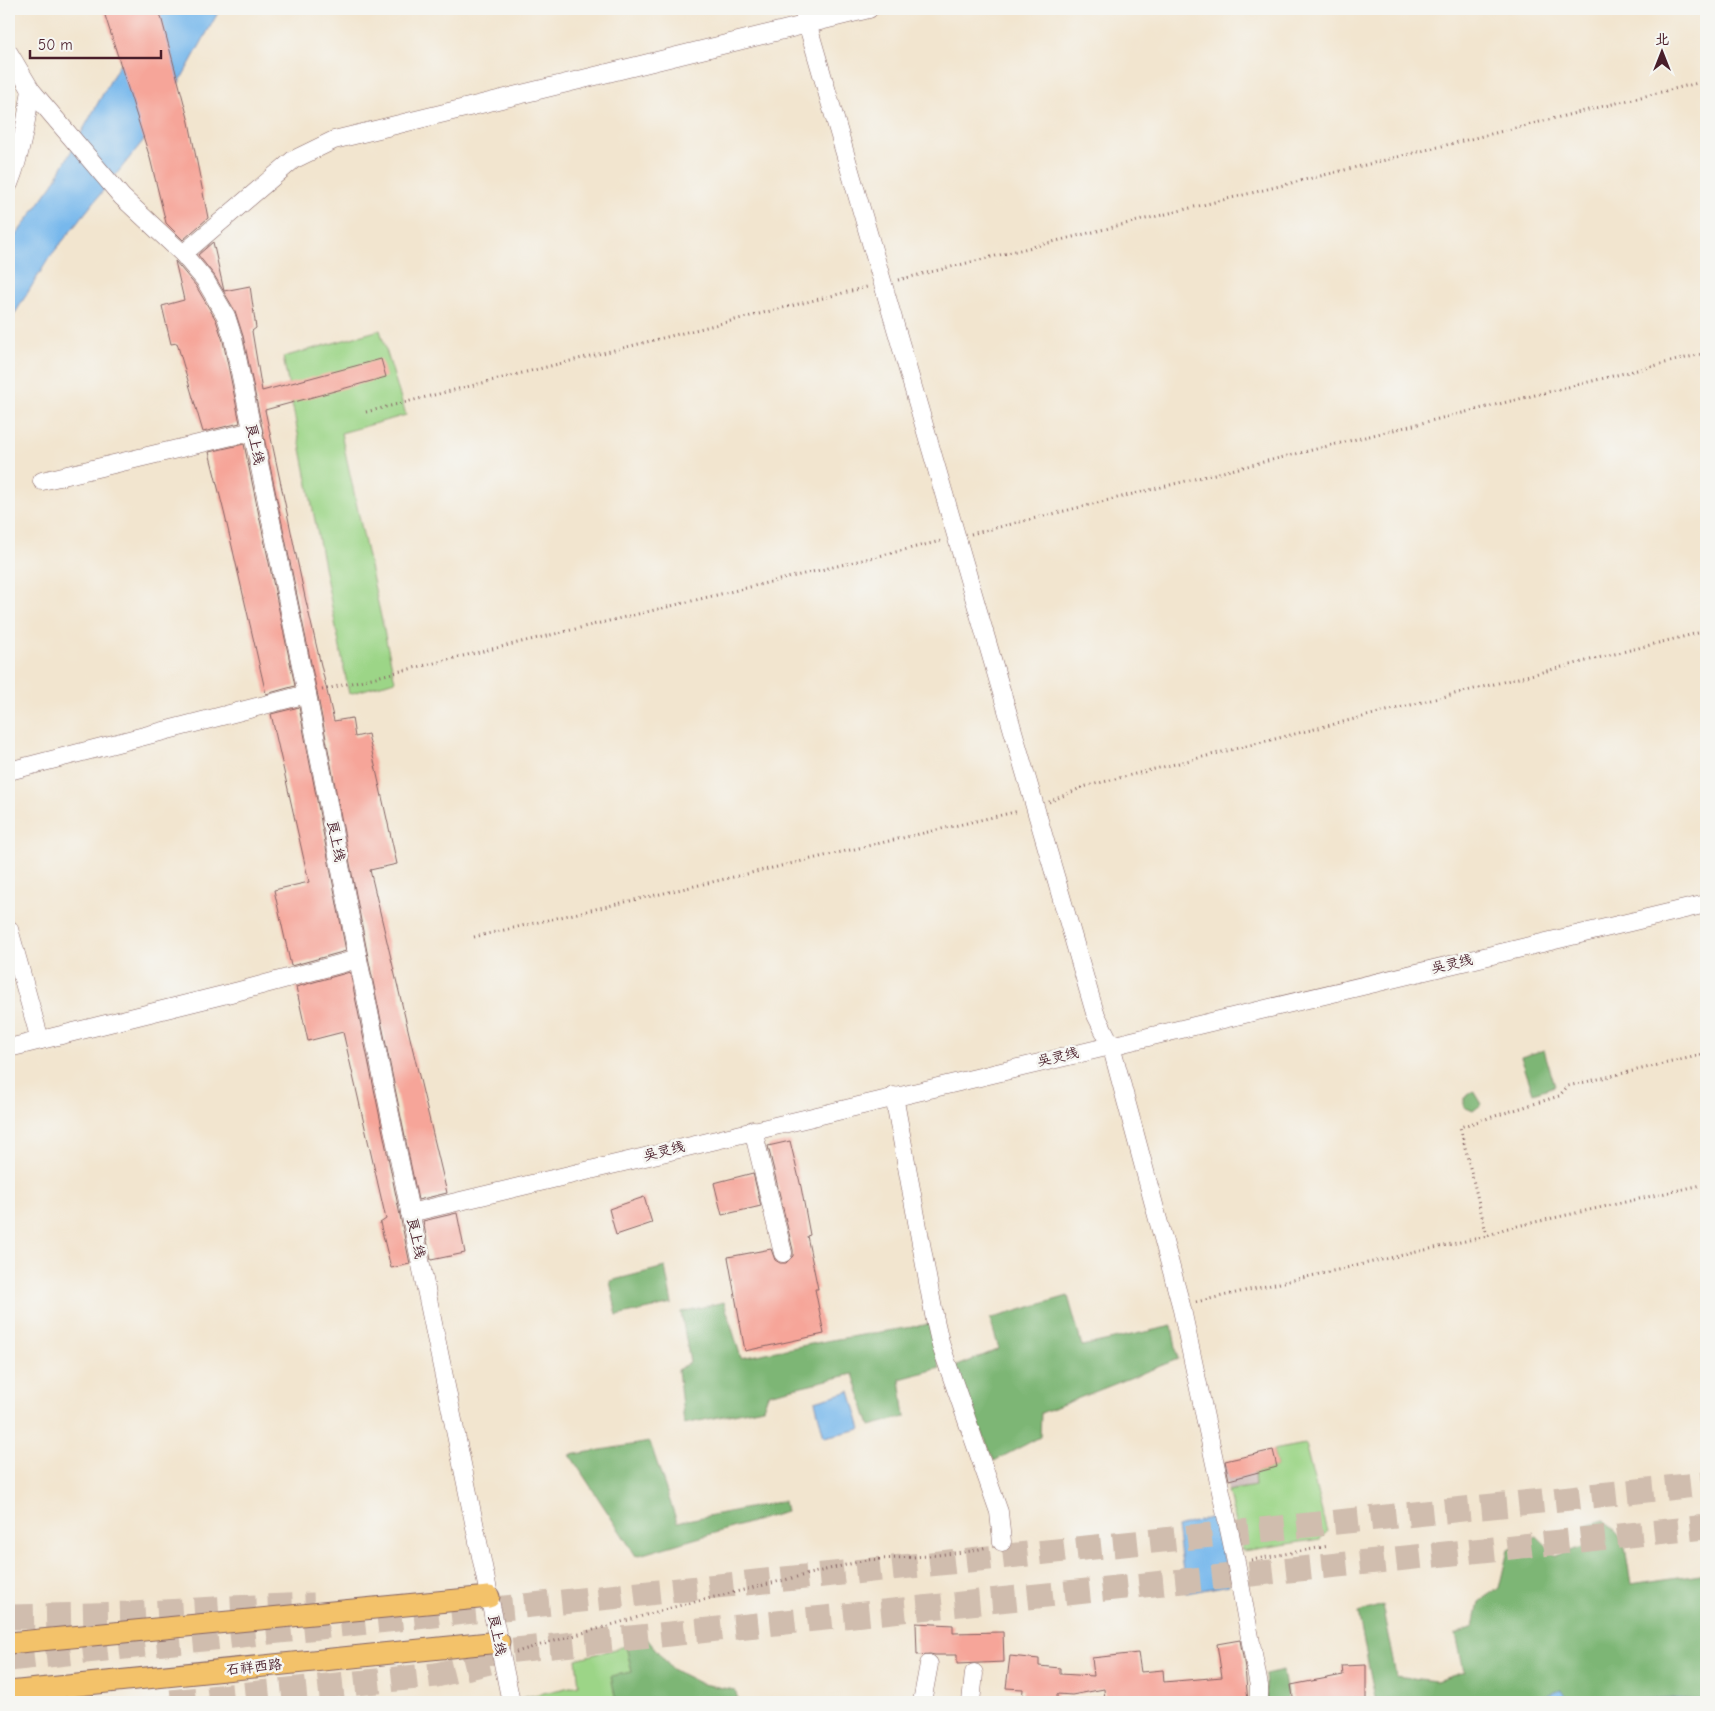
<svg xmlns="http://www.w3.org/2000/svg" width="1715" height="1711" font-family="'Comic Neue','LXGW WenKai TC',sans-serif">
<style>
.industrial{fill:#d1bfbe}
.green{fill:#9cd587;stroke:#737a59}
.forest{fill:#7db674;stroke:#646a50}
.water{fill:#77b8ec;stroke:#606c8c}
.building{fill:#f6a599}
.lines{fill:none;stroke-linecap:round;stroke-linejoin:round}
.highway-tunnel{stroke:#d0bdae;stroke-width:25;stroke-dasharray:25 12;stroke-linecap:butt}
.minor-casing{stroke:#856464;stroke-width:19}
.major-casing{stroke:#856464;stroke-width:23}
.path{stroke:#856464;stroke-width:3;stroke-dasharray:1 4;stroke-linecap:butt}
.minor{stroke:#fff;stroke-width:18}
.major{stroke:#f3c26a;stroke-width:21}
.labels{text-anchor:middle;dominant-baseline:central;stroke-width:5;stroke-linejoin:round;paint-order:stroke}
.street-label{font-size:14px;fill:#4a1f2b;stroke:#f6f6f2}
</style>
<rect width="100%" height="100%" fill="#f6f6f2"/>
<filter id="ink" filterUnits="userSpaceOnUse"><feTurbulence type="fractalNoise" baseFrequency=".02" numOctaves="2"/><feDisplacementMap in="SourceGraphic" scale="10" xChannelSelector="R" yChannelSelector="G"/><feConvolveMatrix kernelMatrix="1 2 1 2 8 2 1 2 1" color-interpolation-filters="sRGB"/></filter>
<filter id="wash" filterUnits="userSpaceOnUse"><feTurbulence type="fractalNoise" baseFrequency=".0096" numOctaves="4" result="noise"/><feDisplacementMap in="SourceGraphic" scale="20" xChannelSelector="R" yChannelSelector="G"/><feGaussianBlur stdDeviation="1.12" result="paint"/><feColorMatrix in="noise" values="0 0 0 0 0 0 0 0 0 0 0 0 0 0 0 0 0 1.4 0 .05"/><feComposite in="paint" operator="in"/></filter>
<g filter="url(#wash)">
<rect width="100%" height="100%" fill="#f2e5cf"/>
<path class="industrial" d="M1273,1450l4,17 -22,19 -27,5 -6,-29z"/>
<g class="green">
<path d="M380,330l26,85 -65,18 54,248 -46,13 -66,-337z"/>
<path d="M1305,1444l22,88 -7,7 -77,12 -15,-60 27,-5 -1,-13 23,-6 -4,-17z"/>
<path d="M626,1646l6,26 -20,4 4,26h-94l-1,-4 58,-13 -3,-26z"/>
</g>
<g class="forest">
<path d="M1544,1050l11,36 -22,7 -12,-36z"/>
<path d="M1474,1091l8,13 -9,7 -9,-4v-9z"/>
<path d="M665,1267l7,37 -55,12 -7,-35z"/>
<path d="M1068,1296l14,50 90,-20 6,33 -137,54 -1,24 -46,24 -39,-94 44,-18 -9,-30z"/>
<path d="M724,1302l17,56 90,-18 99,-16 10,44 -40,11 5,38 -35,9 -17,-52 -85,20 -5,14 -79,16 -6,-54 12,-8 -9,-50z"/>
<path d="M650,1442l27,80 107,-21 2,11 -150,44 -66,-101z"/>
<path d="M1605,1520l19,21 7,43 75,-11v125l-6,2 -33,-2 -94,4 -12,-12 -13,5 -9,7h-163l-18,-89 24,-8 14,71 40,5 28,-9 -8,-38 18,-7 5,-25 20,-14 9,-38 29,-14 20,20 31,-11 -2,-20z"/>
<path d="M647,1639l25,30 30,15 33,6 4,12h-123l-5,-26 21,-4 -6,-26z"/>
<path d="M1283,1670l5,32h-21l-2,-28z"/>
</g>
<g class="water">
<path d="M150,9h70l-65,117 -106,132 -40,65v-78l44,-61z"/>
<path d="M850,1391l11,38 -37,8 -9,-36z"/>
<path d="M1216,1516l13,69 -43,8 -9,-66z"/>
<path d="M1561,1690l12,12h-34l9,-7z"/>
<path d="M1667,1698l33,2 6,-2v4h-121z"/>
</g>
<g id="blocks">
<g class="building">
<path d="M103,9h56l30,113 19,96 -25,22 -17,-17 -16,-65z"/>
<path d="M213,242l11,49 26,-5 6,42 -4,3 10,60 119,-32 5,18 -121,33 40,187 29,124 18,-3 3,19 13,-3 29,130 -27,6 77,323 -29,7 -50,-243 -51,-265 -74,-356 -8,-25 -21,-36 -16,-20z"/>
<path d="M175,261l21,25 20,34 7,21 17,82 -37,9 -26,-89 -6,1 -9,-38 22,-6z"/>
<path d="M244,444l51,242 -29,8 -41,-178 -16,-64z"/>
<path d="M299,707l47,244 -55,15 -17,-76 35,-8 -38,-168z"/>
<path d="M350,972l60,292 -19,4 -11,-45 6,-4 -43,-187 -35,9 -12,-54z"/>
<path d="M790,1141l11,46 9,48 -3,1 11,53h-3l9,45 -79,17 -17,-94 43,-8 4,11 5,3h6l7,-7v-6l-25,-104z"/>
<path d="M753,1173l8,33 -39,9 -8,-32z"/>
<path d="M644,1197l8,26 -36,12 -7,-26z"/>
<path d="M457,1213l8,40 -34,7 -8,-39z"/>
<path d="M1273,1450l4,17 -48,13 -4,-19z"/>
<path d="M916,1623l37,2v8l50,-1 1,30 -47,2v-9h-22l-5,-1 -13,1z"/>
<path d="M1240,1640l5,28 3,34h-143l-1,-13 -32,6 -15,-1v8h-35l1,-13 -17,-1 4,-32 29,3v7l21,2v6l34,2 -2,-18 46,-5 3,19 22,-2 1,12 58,-5 -5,-33z"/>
<path d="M1366,1665v37h-72l-3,-17 52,-10 -1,-9z"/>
</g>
</g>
</g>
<g filter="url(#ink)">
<use href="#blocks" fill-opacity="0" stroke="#856464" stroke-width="1"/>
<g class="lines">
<g class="highway-tunnel">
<path d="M9,1617l123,-3 98,-6 84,-3"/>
<path d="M476,1654l1230,-127"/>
<path d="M9,1659l1697,-175"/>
<path d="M171,1702l265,-27 62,-15"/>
</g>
<defs>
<g id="minor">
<path d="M803,9l292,1004 16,32 70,260 55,257 23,124v16"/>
<path d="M9,53l22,37 91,107 61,57 22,26 21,36 7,22 74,356 51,265 153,743"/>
<path d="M9,184c12,-30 17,-62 22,-94"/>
<path d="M183,254l110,-94 41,-20 535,-131"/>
<path d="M42,481l211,-50"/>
<path d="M9,771l298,-77"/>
<path d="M9,929l31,111"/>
<path d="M9,1048l230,-57 119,-32"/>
<path d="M894,1096l41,224 6,26 58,166 3,30"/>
<path d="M753,1130l30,123"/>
<path d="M410,1213l1296,-309"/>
<path d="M922,1702l7,-38"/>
<path d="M971,1702l3,-29"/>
</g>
<g id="major">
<path d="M9,1643l480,-46"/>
<path d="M9,1692l490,-50"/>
</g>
</defs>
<use href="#minor" class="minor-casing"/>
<use href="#major" class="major-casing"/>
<g class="path">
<path d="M898,280l808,-199"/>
<path d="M366,412l501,-125"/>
<path d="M971,534l735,-181"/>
<path d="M322,690l619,-149"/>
<path d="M1049,802l34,-15 623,-156"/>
<path d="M474,937l545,-126"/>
<path d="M1487,1236l-27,-109 99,-31 9,-10 138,-32"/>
<path d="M1196,1302l291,-66 17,-7 202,-45"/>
<path d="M1251,1560l78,-14"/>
<path d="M516,1652l158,-45 192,-47 62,-4 44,-5 15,-4"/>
</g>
<use href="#minor" class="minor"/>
<use href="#major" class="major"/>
</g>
</g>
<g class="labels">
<g class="street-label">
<text transform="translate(255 444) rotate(78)">良上线</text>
<text transform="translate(336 841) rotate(79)">良上线</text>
<text transform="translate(1452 964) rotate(-13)">吴灵线</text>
<text transform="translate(1058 1057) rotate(-13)">吴灵线</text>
<text transform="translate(664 1151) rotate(-14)">吴灵线</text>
<text transform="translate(416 1238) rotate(78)">良上线</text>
<text transform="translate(497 1635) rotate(79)">良上线</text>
<text transform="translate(254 1667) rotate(-6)">石祥西路</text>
</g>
</g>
<rect width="1715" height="1711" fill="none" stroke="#f6f6f2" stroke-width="30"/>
<g transform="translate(1662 52)" stroke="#f6f6f2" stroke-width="4" paint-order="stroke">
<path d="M0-4L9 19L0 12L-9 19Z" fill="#4a1f2b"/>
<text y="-8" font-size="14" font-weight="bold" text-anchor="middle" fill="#4a1f2b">北</text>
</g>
<path d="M30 50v8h131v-8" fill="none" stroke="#4a1f2b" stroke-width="2.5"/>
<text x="38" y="50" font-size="15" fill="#4a1f2b" stroke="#f6f6f2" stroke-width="4" paint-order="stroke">50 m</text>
</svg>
